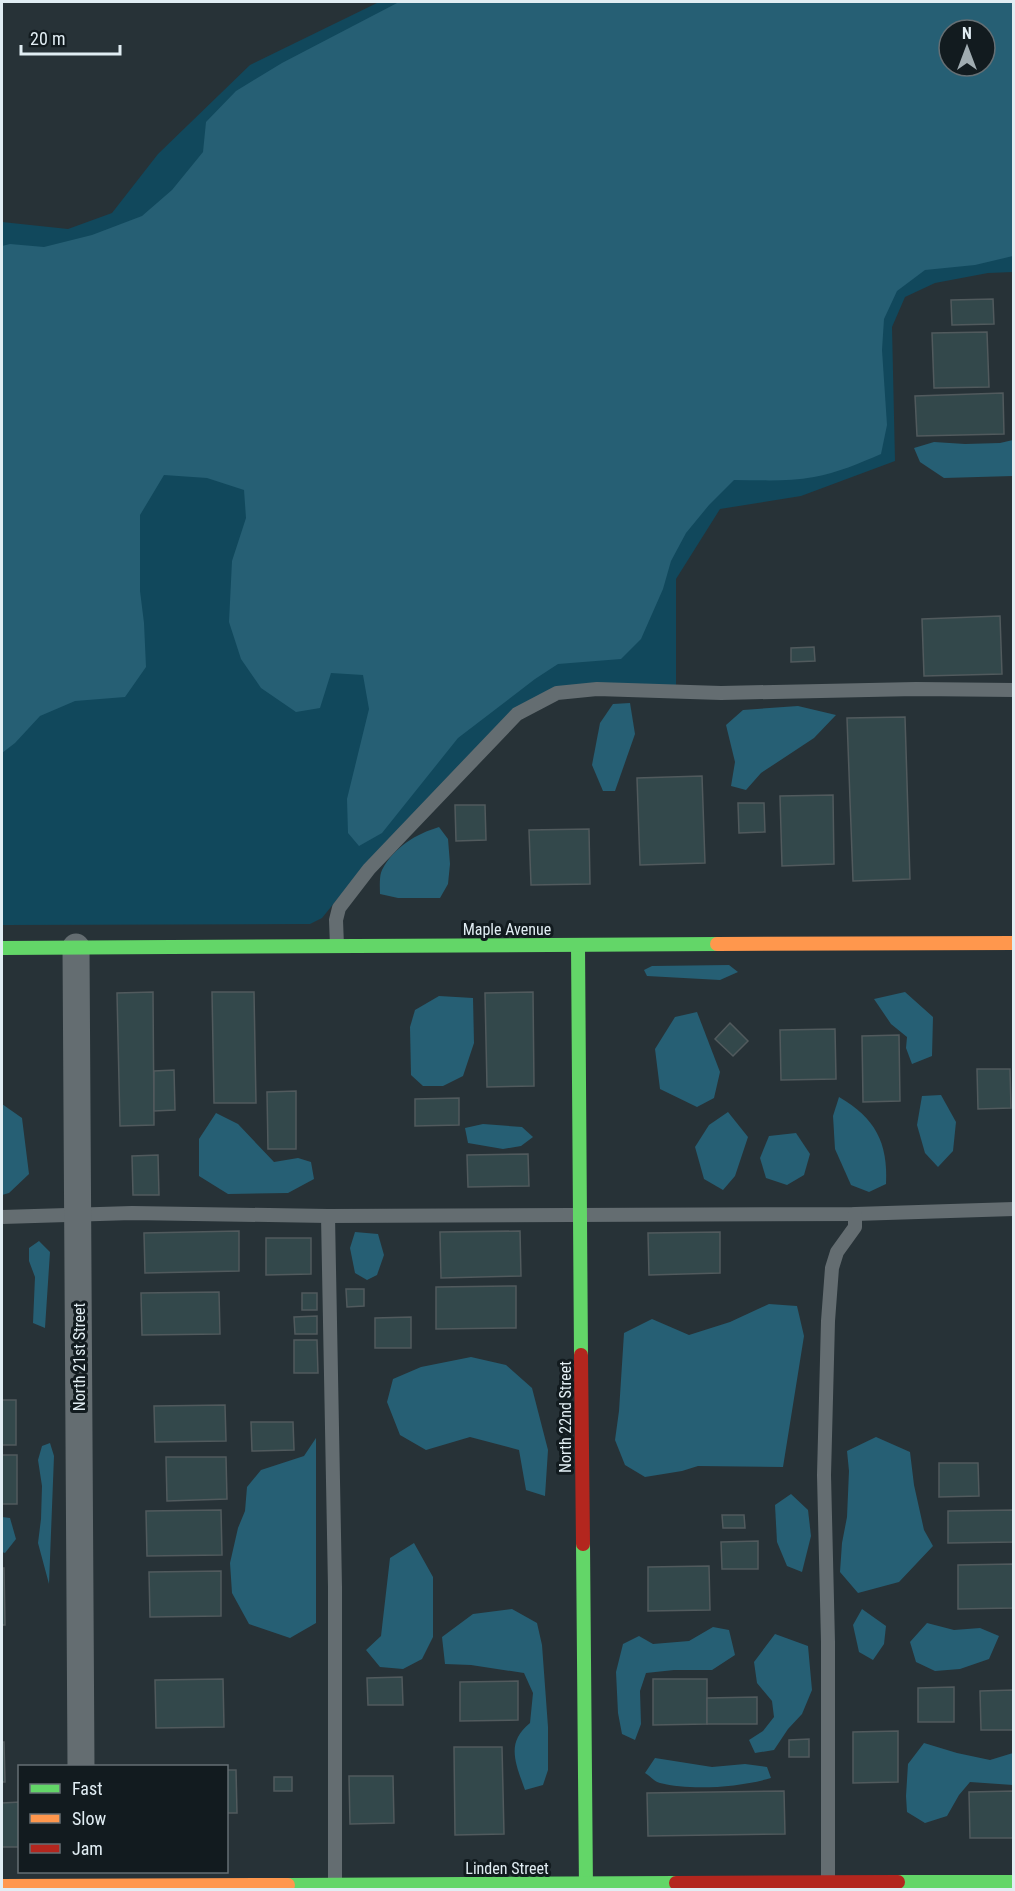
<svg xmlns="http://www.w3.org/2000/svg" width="1015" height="1891" font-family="'Roboto Condensed',sans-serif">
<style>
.green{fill:#11485c;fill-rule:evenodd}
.forest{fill:#265f74;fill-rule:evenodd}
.building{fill:#33484b;stroke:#515a5d;stroke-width:1.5}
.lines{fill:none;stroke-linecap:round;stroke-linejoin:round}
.lane{stroke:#646d71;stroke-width:14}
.street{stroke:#646d71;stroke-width:27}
.fast{stroke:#63d668;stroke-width:14}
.slow{stroke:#ff974d;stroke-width:14}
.jam{stroke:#b3261e;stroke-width:14}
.labels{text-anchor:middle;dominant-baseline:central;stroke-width:6;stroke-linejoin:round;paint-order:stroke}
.street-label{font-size:16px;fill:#e1edf3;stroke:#121b1f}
</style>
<rect width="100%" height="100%" fill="#273237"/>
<path class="green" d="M379,2h634v270l-25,1 -53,10 -30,14 -13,30 3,134 -94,35 -81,13 -44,70v106l-145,14 -192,198 -17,21 -12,6 -308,1v-703l66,7 44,-16 46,-59 92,-89zM949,30h36v36h-36z"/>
<g class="forest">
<path d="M399,2h614v254l-38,9 -50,5 -28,21 -13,28 -2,31 5,75 -6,29c-21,9 -44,19 -67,23 -27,5 -54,3 -80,3l-25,25 -23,28 -15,28 -8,28 -22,50 -20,20 -63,5 -23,15 -77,59 -76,95 -23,13 -11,-13 -1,-34 22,-90 -6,-34 -32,-2 -11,35 -24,4 -35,-24 -20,-29 -12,-37 3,-61 14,-43 -2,-28 -37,-12 -43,-3 -24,40v76l4,32 2,44 -21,30 -50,4 -35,15 -25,27 -13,10v-507l8,-2 34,3 48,-12 50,-19 30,-26 31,-38 3,-30 30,-31 46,-28zM949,30h36v36h-36z"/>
<path d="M1013,440v36l-69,2 -24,-16 -6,-14 20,-6 31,2 35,-1z"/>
<path d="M630,703l5,31 -20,57h-12l-11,-26 8,-42 13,-19z"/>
<path d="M798,706l38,9 -22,23 -53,35 -15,17 -15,-4 4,-24 -9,-37 17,-15z"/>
<path d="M439,827l9,12 2,25 -2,20 -8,14h-42l-18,-4c0,-7 -1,-18 2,-24 12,-23 34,-36 57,-43z"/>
<path d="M729,965l9,7 -18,8 -73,-4 -3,-6 8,-4z"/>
<path d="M905,992l28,25 -1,39 -20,8 -6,-16 1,-11 -16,-13 -17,-25z"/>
<path d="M439,996l34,2 1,45 -11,33 -20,10h-20l-12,-11 -1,-48 5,-17z"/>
<path d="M697,1012l23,60 -6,26 -17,9 -37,-18 -5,-40 20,-32z"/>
<path d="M941,1095l15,27 -3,29 -15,16 -13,-14 -8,-28 5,-29z"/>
<path d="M839,1097c36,21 49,45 47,87l-17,8 -18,-7 -16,-36 -2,-33z"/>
<path d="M2,1104l20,14 7,56 -20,19 -7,2z"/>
<path d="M728,1112l20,25 -13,39 -12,14 -19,-11 -9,-32 14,-22z"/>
<path d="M216,1113l22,11 36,38 24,-4 13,4 3,17 -26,14 -60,1 -29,-18v-37z"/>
<path d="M483,1124l39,3 11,10 -12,9 -18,3 -35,-6 -3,-15z"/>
<path d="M796,1133l14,21 -6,21 -17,10 -21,-7 -6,-20 9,-22z"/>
<path d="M355,1232l23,2 6,21 -7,20 -10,5 -12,-7 -5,-25z"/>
<path d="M39,1241l11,11 -5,76 -12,-5 2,-46 -6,-16v-13z"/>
<path d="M769,1304l28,2 7,30 -21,131 -85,-1 -16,5 -37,6 -20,-12 -10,-25 4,-29 5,-78 28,-14 37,16 41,-13z"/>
<path d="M471,1357l35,8 26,23 16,62 -3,46 -19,-6 -7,-40 -49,-13 -44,13 -26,-15 -13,-33 6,-23 28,-12z"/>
<path d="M876,1437l34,15 4,33 10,45 9,16 -34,36 -41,11 -18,-21 2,-29 5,-26 2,-46 -2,-20z"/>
<path d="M316,1438v185l-26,15 -41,-14 -17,-31 -2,-30 8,-35 7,-17 2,-24 14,-17 43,-14z"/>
<path d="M50,1443l4,13 -5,128 -11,-41 3,-24 1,-33 -4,-26 4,-14z"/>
<path d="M791,1494l17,16 3,26 -9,36 -15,-6 -10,-24 -2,-37z"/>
<path d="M2,1517l8,1 6,21 -11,14 -3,-1z"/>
<path d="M414,1543l19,34v60l-11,22 -19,10 -23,-2 -14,-17 15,-14 9,-78z"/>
<path d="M512,1609l25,14 5,22 6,82v43l-5,15 -18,5c-9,-26 -20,-47 5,-67l3,-30 -9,-20 -53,-8 -26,-1 -3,-27 31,-23z"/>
<path d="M862,1609l24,17 -2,18 -11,16 -14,-8 -6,-27z"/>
<path d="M927,1623l27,7 26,-2 19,8 -10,23 -29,10 -25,2 -19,-9 -6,-20z"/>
<path d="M713,1627l16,3 6,25 -23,15h-38l-28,3 -6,18 1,33 -6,16 -13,-6 -4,-21 -2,-41 7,-28 16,-8 14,8 36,-3z"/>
<path d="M775,1634l33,12 4,44 -10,24 -14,15 -14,21 -19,3 -6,-13 14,-9 11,-14 -2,-16 -15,-18 -3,-21z"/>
<path d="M924,1743l33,10 33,7 23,-7v32l-43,-3 -11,13 -12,21 -22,7 -18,-11 -1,-16 2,-32z"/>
<path d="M655,1758l57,9 33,-3 22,3 4,11c-31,9 -79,13 -111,5 -5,-1 -10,-7 -15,-10z"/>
</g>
<g class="building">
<path d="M993,299l1,25 -42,1 -1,-25z"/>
<path d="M987,332l2,55 -55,1 -2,-55z"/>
<path d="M1003,393l1,41 -87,2 -2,-40z"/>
<path d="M1000,616l2,58 -78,2 -2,-57z"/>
<path d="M814,647l1,14 -24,1v-14z"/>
<path d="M905,717l5,162 -57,2 -6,-163z"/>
<path d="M702,776l3,87 -65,2 -3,-87z"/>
<path d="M833,795l1,69 -52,2 -2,-70z"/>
<path d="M738,803h26l1,29 -26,1z"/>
<path d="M455,805h30l1,35 -30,1z"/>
<path d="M589,829l1,55 -59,1 -2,-55z"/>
<path d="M153,992l1,133 -34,1 -3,-133z"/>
<path d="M212,992h42l2,111h-42z"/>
<path d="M533,992l1,94 -47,1 -2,-94z"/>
<path d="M730,1023l18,18 -15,15 -18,-17z"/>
<path d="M835,1029l1,50 -55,1 -1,-50z"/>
<path d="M899,1035l1,66 -37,1 -1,-66z"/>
<path d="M977,1069h33l1,39 -33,1z"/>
<path d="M174,1070l1,40 -21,1v-40z"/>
<path d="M296,1091v58h-28l-1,-57z"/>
<path d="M459,1098v27l-44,1v-27z"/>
<path d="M528,1154l1,32 -61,1 -1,-32z"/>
<path d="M158,1155l1,40h-26l-1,-39z"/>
<path d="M239,1231v40l-94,2 -1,-40z"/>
<path d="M520,1231l1,45 -80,2 -1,-46z"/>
<path d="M720,1232v41l-71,2 -1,-42z"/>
<path d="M266,1238h45v36l-45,1z"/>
<path d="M516,1286v42l-80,1v-42z"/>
<path d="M346,1289h18v17l-17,1z"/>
<path d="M219,1292l1,42 -78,1 -1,-42z"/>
<rect x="302" y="1293" width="15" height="17"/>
<path d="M317,1316v18h-22l-1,-17z"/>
<path d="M411,1317v31h-36v-30z"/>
<path d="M294,1340h23l1,33h-24z"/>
<rect x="2" y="1400" width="14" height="45"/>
<path d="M225,1405l1,36 -71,1 -1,-36z"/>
<path d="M251,1422h42l1,28 -42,1z"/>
<rect x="2" y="1455" width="15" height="49"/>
<path d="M166,1457h60l1,42 -60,2z"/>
<path d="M939,1463h39l1,33 -40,1z"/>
<path d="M221,1510l1,45 -75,1 -1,-45z"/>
<path d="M1014,1510v32l-66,1v-32z"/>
<path d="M722,1515h22l1,13h-22z"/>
<path d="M758,1541v28h-36l-1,-27z"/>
<path d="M1014,1564v44l-56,1v-44z"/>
<path d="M709,1566l1,44 -62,1v-44z"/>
<path d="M2,1568h2l1,57h-3z"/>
<path d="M221,1571v45l-71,1 -1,-45z"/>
<path d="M402,1677l1,28h-35l-1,-27z"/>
<path d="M223,1679l1,48 -68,1 -1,-48z"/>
<path d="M653,1679h54v45l-54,1z"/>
<path d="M518,1681v39l-58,1v-39z"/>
<path d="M954,1687v35h-36v-34z"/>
<path d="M1014,1690v40h-33l-1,-39z"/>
<path d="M757,1697v27h-50v-26z"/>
<path d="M898,1731v51l-45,1v-51z"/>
<path d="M809,1739v18h-20v-17z"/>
<path d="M2,1742h2l1,40h-3z"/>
<path d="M454,1747h48l2,87 -49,1z"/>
<path d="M226,1770h10l1,43h-11z"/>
<path d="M349,1776h44l1,47 -44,1z"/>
<rect x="274" y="1777" width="18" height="14"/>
<path d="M784,1791l1,43 -137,2 -1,-43z"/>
<path d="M1014,1791v47h-44l-1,-46z"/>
<path d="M20,1802v45h-18v-44z"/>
</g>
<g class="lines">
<g class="lane">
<path d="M337,946l-1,-26 3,-12 30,-39 148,-155 40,-21 40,-4 124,4 195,-4 98,1"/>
<path d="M328,1216l7,371v299"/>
<path d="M2,1217l130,-4 196,3 527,-2 159,-5"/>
<path d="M828,1883v-241l-4,-167 4,-154 4,-53 5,-16 18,-25v-13"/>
</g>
<path class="street" d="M76,947l5,819"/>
<g class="fast">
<path d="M578,945l3,410"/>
<path d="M2,948l715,-4"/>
<path d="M583,1544l3,346"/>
<path d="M898,1882h116"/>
<path d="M288,1885l388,-2"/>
</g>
<g class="slow">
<path d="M717,944l297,-1"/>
<path d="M2,1886l286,-1"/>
</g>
<g class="jam">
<path d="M581,1355l2,189"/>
<path d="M676,1883l222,-1"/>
</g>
</g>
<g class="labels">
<g class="street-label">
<text x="507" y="929">Maple Avenue</text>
<text transform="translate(79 1357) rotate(-90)">North 21st Street</text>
<text transform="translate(565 1417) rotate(-90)">North 22nd Street</text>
<text x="507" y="1868">Linden Street</text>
</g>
</g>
<rect width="1015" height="1891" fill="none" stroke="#e1edf3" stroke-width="6"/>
<rect x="18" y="1765" width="210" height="108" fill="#121b1f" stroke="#656f74" stroke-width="1.5"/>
<rect x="30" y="1784" width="30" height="9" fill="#63d668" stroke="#656f74" stroke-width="1.5"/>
<text x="72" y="1795" font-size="18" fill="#e1edf3">Fast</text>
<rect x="30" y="1814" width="30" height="9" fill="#ff974d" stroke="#656f74" stroke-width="1.5"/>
<text x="72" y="1825" font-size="18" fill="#e1edf3">Slow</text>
<rect x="30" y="1844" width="30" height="9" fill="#b3261e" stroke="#656f74" stroke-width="1.5"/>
<text x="72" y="1855" font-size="18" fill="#e1edf3">Jam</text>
<g transform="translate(967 48)"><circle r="28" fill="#121b1f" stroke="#656f74" stroke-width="1.5"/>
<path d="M0-4.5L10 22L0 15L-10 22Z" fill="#a0acb1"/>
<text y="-9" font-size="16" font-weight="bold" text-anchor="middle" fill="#e1edf3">N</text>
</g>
<path d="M21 45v9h99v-9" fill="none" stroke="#e1edf3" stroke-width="3"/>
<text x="30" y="45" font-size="18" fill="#e1edf3" stroke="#121b1f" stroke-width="4.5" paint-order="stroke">20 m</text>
</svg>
